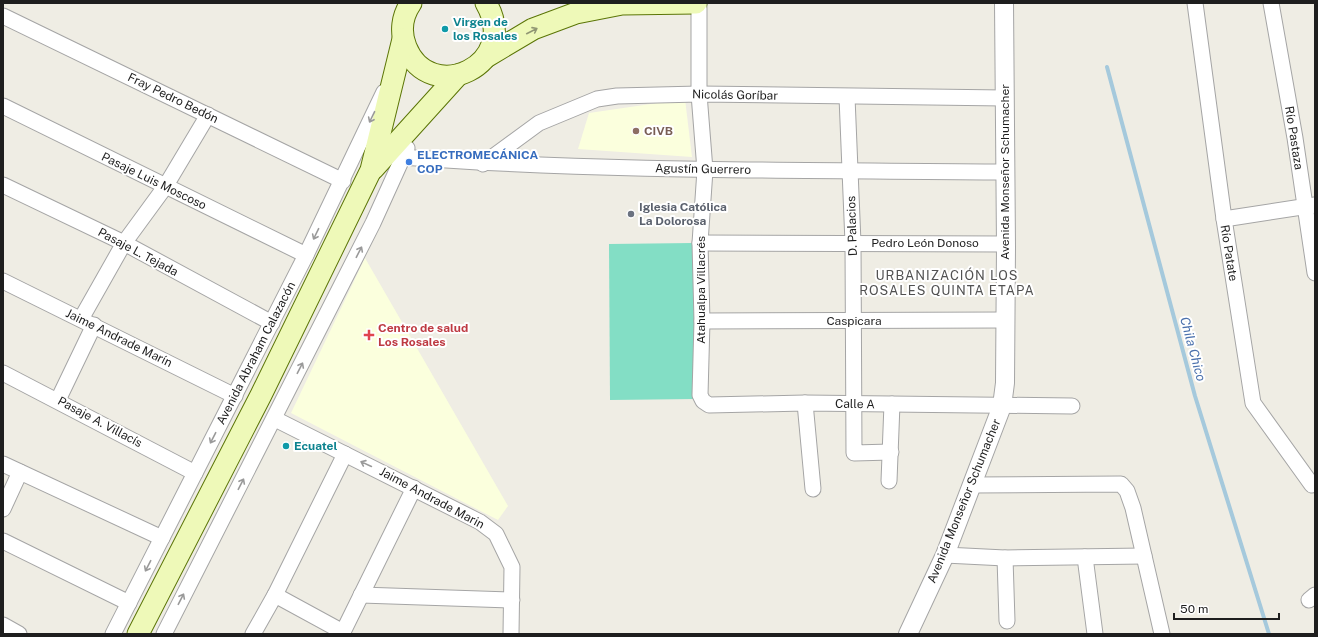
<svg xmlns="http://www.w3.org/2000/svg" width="1318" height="637" font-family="'Public Sans',sans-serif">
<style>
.education{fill:#fbffdd}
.pitch{fill:#83dec5}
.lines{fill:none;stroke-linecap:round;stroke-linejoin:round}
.stream{stroke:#a5c9dc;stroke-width:4}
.minor-casing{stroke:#a5a5a5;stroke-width:17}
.tertiary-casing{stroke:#a5a5a5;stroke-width:20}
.secondary-casing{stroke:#5b7506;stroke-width:23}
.minor{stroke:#fff;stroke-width:15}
.tertiary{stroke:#fff;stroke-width:18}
.secondary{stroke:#eef9b8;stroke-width:21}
.oneway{stroke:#909673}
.oneway2{stroke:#9a9a9a}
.culture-dot{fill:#0f9aa8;stroke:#fff;stroke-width:1.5}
.education-dot{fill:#8d6e63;stroke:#fff;stroke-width:1.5}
.shop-dot{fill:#3f7fe0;stroke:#fff;stroke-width:1.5}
.worship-dot{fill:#6b7280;stroke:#fff;stroke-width:1.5}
.health-dot{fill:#e0444e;stroke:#fff;stroke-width:1.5}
.labels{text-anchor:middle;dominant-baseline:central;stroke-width:4;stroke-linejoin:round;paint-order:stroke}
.culture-label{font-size:12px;font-weight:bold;fill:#0d838f;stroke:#fff;text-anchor:start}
.street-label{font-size:12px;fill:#1e1e1e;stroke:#fff}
.education-label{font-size:12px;font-weight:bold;fill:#785e54;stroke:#fff;text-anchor:start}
.shop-label{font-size:12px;font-weight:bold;fill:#366cbe;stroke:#fff;text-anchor:start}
.worship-label{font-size:12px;font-weight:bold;fill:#5b616d;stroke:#fff;text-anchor:start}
.health-label{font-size:12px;font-weight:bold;fill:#be3a42;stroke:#fff;text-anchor:start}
.neighbourhood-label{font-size:13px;letter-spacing:1px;fill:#515151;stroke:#fff}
.water-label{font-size:13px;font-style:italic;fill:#4b71ad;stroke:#fff}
</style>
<rect width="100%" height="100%" fill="#efede4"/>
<g class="education">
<path d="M685,99l7,58 -114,-8 11,-36z"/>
<path d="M365,258l143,248 -10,14 -207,-107z"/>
</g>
<path class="pitch" d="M693,243l2,156 -85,1 -1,-156z"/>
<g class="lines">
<path class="stream" d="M1107,67l88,329 74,238"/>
<defs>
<g id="minor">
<path d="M699,3v91l6,76 -5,73 2,78 -2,74 3,6 6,4 96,-2 267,3"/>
<path d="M1195,3l29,216 29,184 59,82 3,-3"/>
<path d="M1271,3l24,135 20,135"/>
<path d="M3,16l340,165"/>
<path d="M847,97l6,146 1,210 37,-1"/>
<path d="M3,106l303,149"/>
<path d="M401,157c201,15 403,13 605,15"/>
<path d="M483,164l56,-41 58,-24 20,-3 82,-2 305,4"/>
<path d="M3,185l121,58 148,80"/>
<path d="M1224,219l91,-14"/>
<path d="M700,243l306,1"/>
<path d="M3,281l232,115"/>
<path d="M81,319l43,-76 41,-56 43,-72"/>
<path d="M702,321l303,-1"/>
<path d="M3,373l192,100"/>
<path d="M58,400l36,-75"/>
<path d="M805,403l8,86"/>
<path d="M275,419l205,103 16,12 16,33 -1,67"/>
<path d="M3,464l159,74"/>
<path d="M889,481l3,-77"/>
<path d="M972,485l149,-1 6,7 6,17 29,126"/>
<path d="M3,509l17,-37"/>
<path d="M3,541l126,62"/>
<path d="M945,555l60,3 139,-2"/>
<path d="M1085,557l10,77"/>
<path d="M1005,558l2,63"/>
<path d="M275,595l68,37"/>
<path d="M361,595l151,5"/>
<path d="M1309,600l6,-5"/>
<path d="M3,625l16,9"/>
<path d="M113,634l193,-379 78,-163"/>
<path d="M164,634l209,-411 34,-75"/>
<path d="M253,634l22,-39 70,-141"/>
<path d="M342,634l72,-146"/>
</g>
<path id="tertiary" d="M908,634l37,-79 57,-149 3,-23 1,-136 -2,-244"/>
<g id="secondary">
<path d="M411,3c-9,13 -11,29 -5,44 24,60 116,18 80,-44"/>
<path d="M486,57l47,-28 43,-16 46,-9 74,-1"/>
<path d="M373,169l85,-94"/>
<path d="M138,634l123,-239 110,-225 32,-131"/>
</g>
</defs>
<use href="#minor" class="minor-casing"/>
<use href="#tertiary" class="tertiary-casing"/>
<use href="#secondary" class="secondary-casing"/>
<use href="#minor" class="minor"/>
<use href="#tertiary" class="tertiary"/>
<use href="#secondary" class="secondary"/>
</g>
<defs><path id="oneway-shaft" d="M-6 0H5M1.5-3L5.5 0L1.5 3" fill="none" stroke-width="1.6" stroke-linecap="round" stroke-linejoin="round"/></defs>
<use class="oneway" href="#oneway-shaft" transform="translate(532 31) rotate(-27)"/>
<g class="oneway2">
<use href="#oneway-shaft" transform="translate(372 117) rotate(116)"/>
<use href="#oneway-shaft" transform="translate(316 234) rotate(116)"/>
<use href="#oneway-shaft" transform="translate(359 252) rotate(-63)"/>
<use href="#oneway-shaft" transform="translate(300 368) rotate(-63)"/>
<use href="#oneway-shaft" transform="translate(213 438) rotate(117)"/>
<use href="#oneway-shaft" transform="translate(366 464) rotate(-155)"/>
<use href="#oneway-shaft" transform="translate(241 484) rotate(-63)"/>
<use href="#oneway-shaft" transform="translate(148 566) rotate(117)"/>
<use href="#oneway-shaft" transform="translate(181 599) rotate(-63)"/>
</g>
<g class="culture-dot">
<circle cx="445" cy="29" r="4"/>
<circle cx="286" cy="446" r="4"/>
</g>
<circle class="education-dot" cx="636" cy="131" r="4"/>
<circle class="shop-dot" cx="409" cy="162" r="4"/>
<circle class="worship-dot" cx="631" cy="214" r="4"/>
<path class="health-dot" d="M367 329h4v4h4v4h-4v4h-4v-4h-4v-4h4z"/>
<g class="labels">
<g class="culture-label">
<text x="453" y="22">Virgen de<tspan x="453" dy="14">los Rosales</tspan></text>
<text x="294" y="446">Ecuatel</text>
</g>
<g class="street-label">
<text transform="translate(735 95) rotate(1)">Nicolás Goríbar</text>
<text transform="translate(173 98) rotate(26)">Fray Pedro Bedón</text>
<text transform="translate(1294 138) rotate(81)">Río Pastaza</text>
<text transform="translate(703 169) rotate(1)">Agustín Guerrero</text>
<text transform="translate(1005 172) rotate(-90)">Avenida Monseñor Schumacher</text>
<text transform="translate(154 181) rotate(26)">Pasaje Luis Moscoso</text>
<text transform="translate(852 226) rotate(-92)">D. Palacios</text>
<text x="925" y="243">Pedro León Donoso</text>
<text transform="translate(138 252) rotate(28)">Pasaje L. Tejada</text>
<text transform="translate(1229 253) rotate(81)">Río Patate</text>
<text transform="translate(701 290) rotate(-90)">Atahualpa Villacrés</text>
<text x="854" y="321">Caspicara</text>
<text transform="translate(119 338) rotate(26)">Jaime Andrade Marín</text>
<text transform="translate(256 353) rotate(-63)">Avenida Abraham Calazacón</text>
<text transform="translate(855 404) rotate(1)">Calle A</text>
<text transform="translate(100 422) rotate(28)">Pasaje A. Villacís</text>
<text transform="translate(432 498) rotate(28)">Jaime Andrade Marin</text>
<text transform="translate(964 501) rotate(-68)">Avenida Monseñor Schumacher</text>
</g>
<g class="education-label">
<text x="644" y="131">CIVB</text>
</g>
<g class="shop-label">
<text x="417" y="155">ELECTROMECÁNICA<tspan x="417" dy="14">COP</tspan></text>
</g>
<g class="worship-label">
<text x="639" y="207">Iglesia Católica<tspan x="639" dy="14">La Dolorosa</tspan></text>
</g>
<g class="health-label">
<text x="378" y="328">Centro de salud<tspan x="378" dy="14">Los Rosales</tspan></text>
</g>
<g class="neighbourhood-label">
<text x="947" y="275">URBANIZACIÓN LOS<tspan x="947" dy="15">ROSALES QUINTA ETAPA</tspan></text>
</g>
<g class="water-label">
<text transform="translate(1193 349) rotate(75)">Chila Chico</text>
</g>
</g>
<rect width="1318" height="637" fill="none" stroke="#1e1e1e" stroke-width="8"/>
<path d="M1174 613v6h105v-6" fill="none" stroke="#1e1e1e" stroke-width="2"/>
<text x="1180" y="613" font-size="12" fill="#1e1e1e" stroke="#ffffff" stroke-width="3" paint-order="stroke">50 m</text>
</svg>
